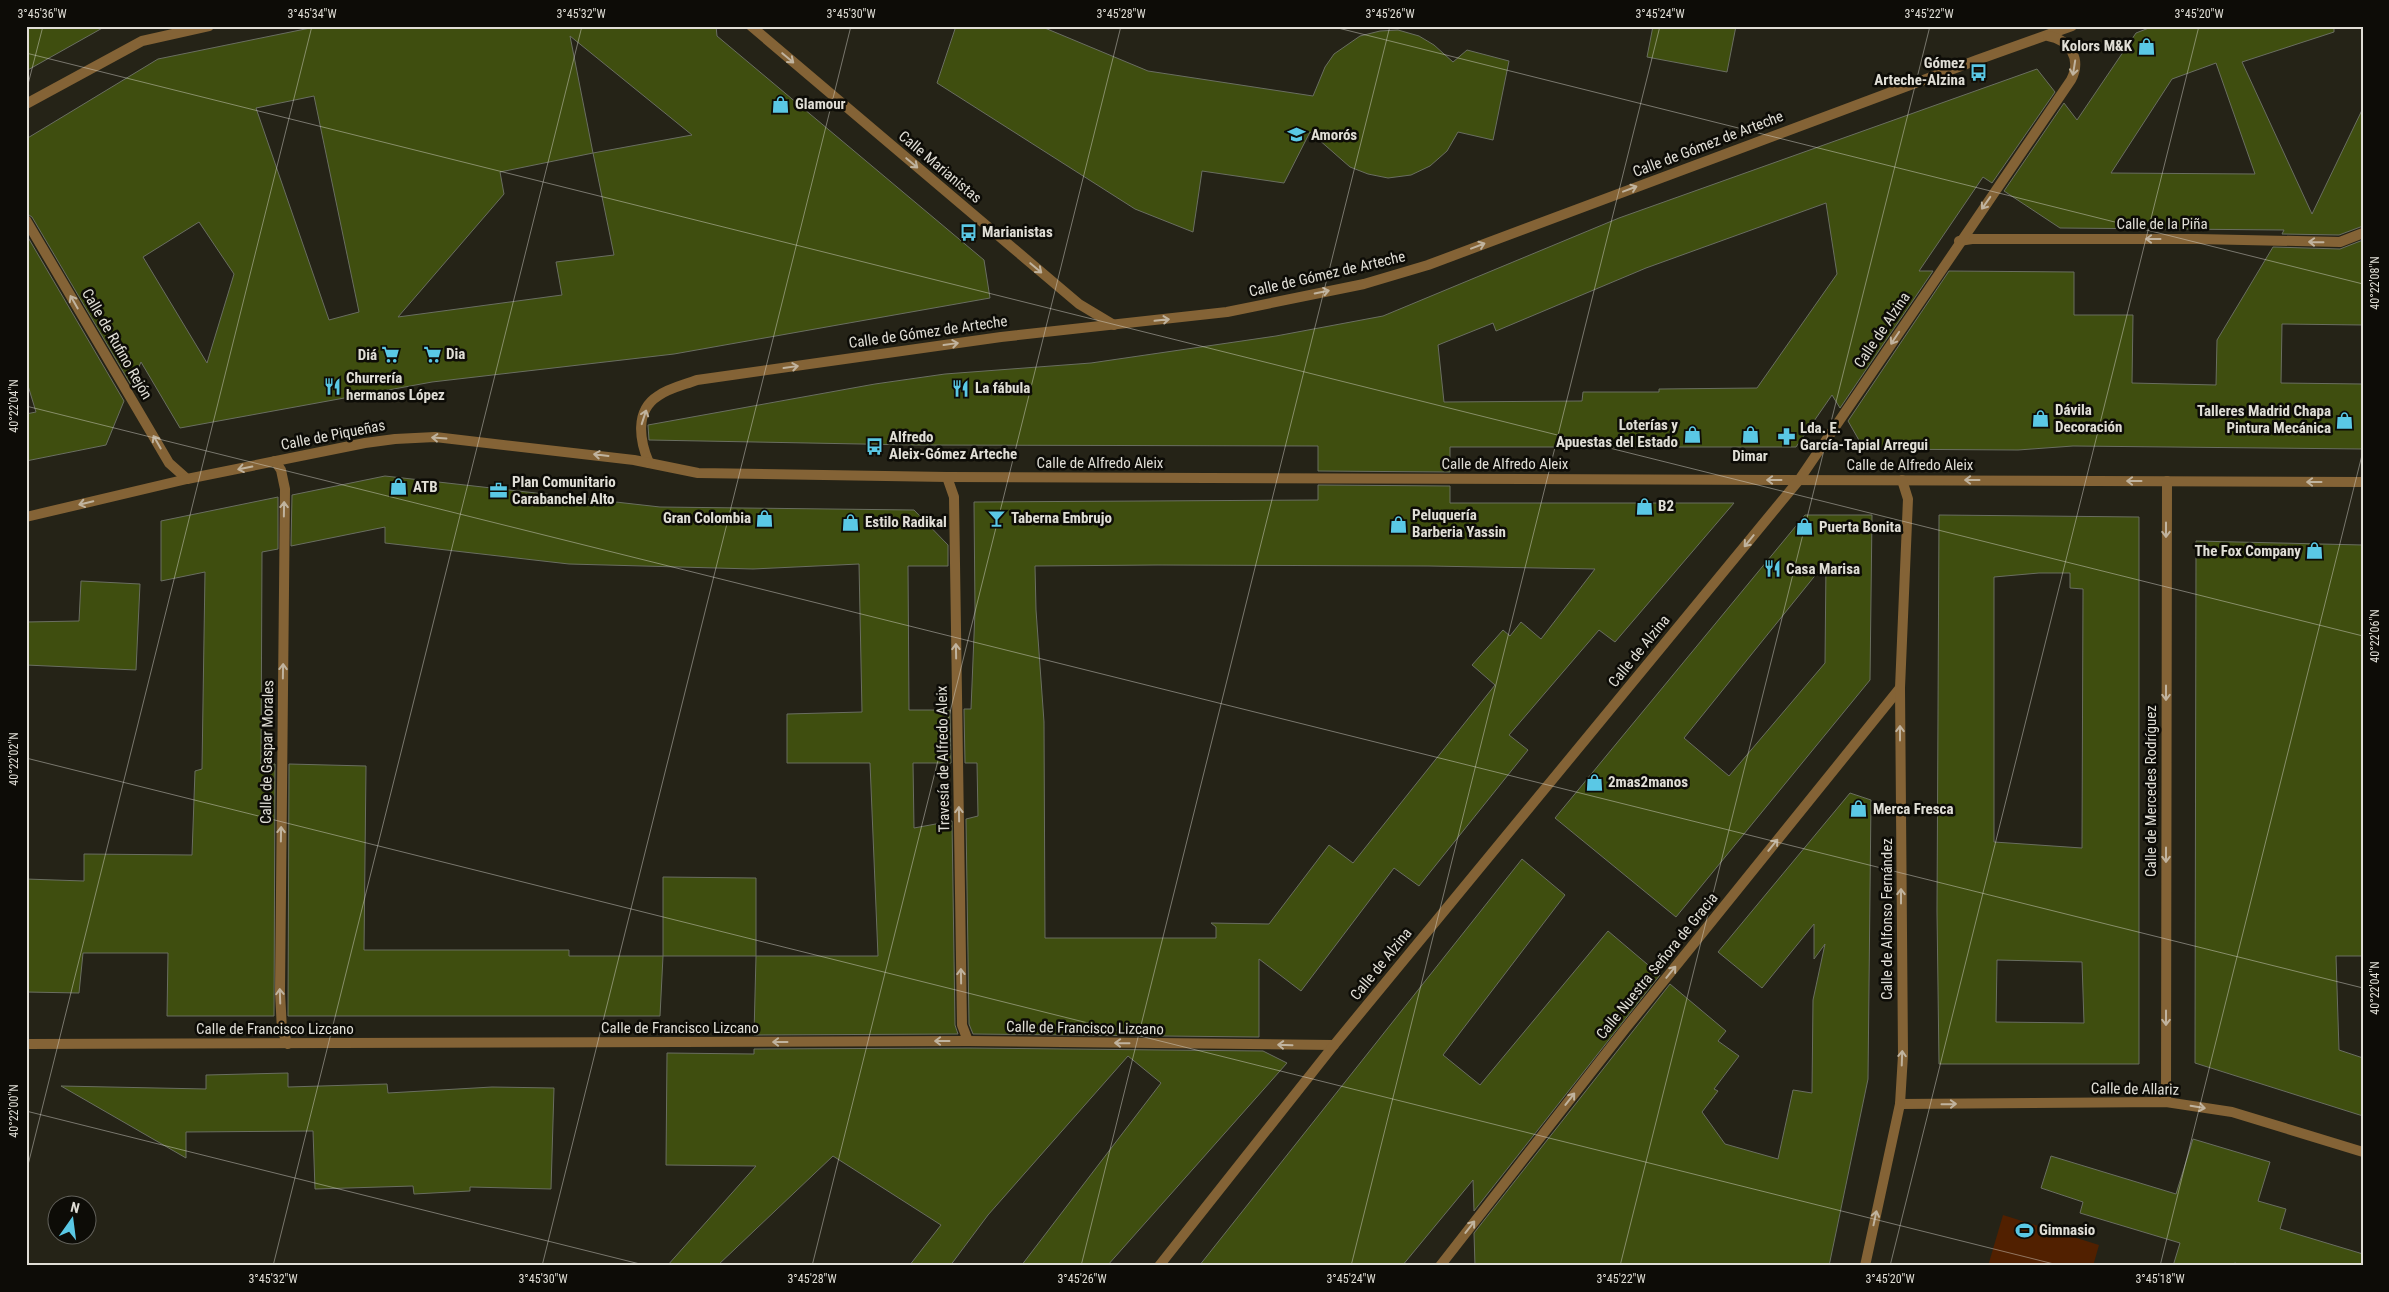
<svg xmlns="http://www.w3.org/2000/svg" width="2389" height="1292" font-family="'Roboto Condensed',sans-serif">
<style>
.green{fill:#512000}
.building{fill:#3f4e0f;stroke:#6a6e61;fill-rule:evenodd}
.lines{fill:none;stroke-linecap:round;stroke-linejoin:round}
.minor{stroke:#846336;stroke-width:10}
.oneway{stroke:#c0b39e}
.ticks{fill:none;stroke:#e0ded6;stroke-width:1;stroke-opacity:0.45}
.labels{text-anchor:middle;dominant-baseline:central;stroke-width:5;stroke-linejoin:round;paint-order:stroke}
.poi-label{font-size:15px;font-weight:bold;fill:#e0ded6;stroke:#0d0c07;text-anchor:start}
.street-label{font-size:15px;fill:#e0ded6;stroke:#0d0c07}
.neatline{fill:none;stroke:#e0ded6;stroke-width:2}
.ticks-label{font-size:12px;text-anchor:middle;fill:#e0ded6}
</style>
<rect width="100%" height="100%" fill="#252317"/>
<path class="green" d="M2003,1215l96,30 -6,21h-105z"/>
<g class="building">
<path d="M26,26h80l-80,45z"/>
<path d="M320,26h396l1,10 267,224 6,38 -316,56 -242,28 -252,46 -39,-66 -10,23 -99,-168 -6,-4v-74l132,-80zM570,36l122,99 -99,18zM314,96l45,216 -30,8 -73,-212zM593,153l21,102 -58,7 6,33 -164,22 106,-123 -4,-22zM199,222l35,52 -27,89 -64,-106z"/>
<path d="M956,26h84l108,45 165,25 12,-29 9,-13 26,-18 20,-5 18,-1 21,6 15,9 19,17 14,-12 42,11 -16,79 -35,-8 -11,19 -17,15 -19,9 -23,3 -20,-4 -18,-7 -40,-35 -26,51 -82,-12 -9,61 -58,-23 -198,-126z"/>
<path d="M1653,26h83l-9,46 -80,-15z"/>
<path d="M2154,26h180v6l-92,30 70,152 51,-106v118l-24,9 -57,-1 2,-4 -224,-2 -56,-37 60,-88 13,17 59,-87zM2216,63l39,111 -144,-1 61,-94z"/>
<path d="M2037,69l18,23 -63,91 -9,-6 -64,94h14l-93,137 -8,-13 -36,52h-346v25l-132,-1v-25l-404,-1 -265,-5 -1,-15 227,-41 70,-10 146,-11 185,-27 107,-20 236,-98zM1826,203l11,71 -80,114 -98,1v3h-76l-1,9 -138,1 -6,-57 55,-22 3,8 150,-63z"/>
<path d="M26,234l98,167 -18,44 -80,16v-47l10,-2 -10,-33z"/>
<path d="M2363,240v85l-81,-1 -1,59 82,1v65l-290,-3 -55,4 -154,-1 -16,-28 101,-150 125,1v43h59l-1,68 84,2 1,-45 56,-93 67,2z"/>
<path d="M385,476l275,31 254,3 34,35v21h-40l1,144h41l1,53h-38l1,65 38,-7 3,204 3,9 -204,1 2,-79h122l-8,-193h-83v-49l75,-2 -3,-148 -106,5 -184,-5 -184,-21v-16l-94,19 1,-51z"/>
<path d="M1318,485l132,1v17h284l-119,139 -16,-12 -90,105 19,15 -109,136 -25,-18 -93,123 -42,-32v78l-286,-3 -4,-10 -3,-205 12,-3 -1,-53h-12l-1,-54h7l4,-98 -1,-109 344,-2zM1157,565l272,1 166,3 -54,70 -20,-17 -11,14 -7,-6 -31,35 23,20 -142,178 -24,-18 -60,79 -58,-1 5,4v11h-171l-1,-216 -8,-112 -1,-44z"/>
<path d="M278,497v52l-16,3 -1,212h14l-1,252h-107l1,-63h-85l-4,40 -53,-1v-113l58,2v-27l108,1 3,-84 7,-2 3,-197 -44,9v-60z"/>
<path d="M1805,515h67l-2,165 -194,237 -121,-99zM1826,562l-1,101 -96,113 -45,-38z"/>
<path d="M1939,515l200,2v547h-200l-2,-153zM2039,573h31v15l13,1 -1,259 -88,-6v-265zM1997,960l85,2 2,61 -88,-1z"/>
<path d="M2196,541l167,4v411h-27l3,94 24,8v58l-168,-53z"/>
<path d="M81,581l59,3 -4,86 -110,-5v-43l53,-1z"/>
<path d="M289,764l77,2 -2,184h205v6h94l-3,60h-372z"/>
<path d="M1850,793l21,7 -3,279 -39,187h-354l-1,-33 196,-249 56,47 -8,10 21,15 -25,33 4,2 -16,21 23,32 53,15 15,-69 19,3 1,-93 12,-56 -11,15v-35l-52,64 -44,-36z"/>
<path d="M1522,859l43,36 -122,160 37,30 128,-154 52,44 -186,236 -1,-31 -71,86h-203z"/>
<path d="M663,877l93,1v78h-93z"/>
<path d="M968,1048l295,3 24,12 -180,203h-86l140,-183 -33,-27 -140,159 -38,51h-41l32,-41 -108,-69 -116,110h-50l89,-100 -90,-1 1,-112 87,1v-5z"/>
<path d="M288,1073v14l99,-3 1,9 104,-6 62,1 -3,101 -81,-2v4l-56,3 -1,-8 -98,3 -2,-58 -127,1v26l-125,-72 145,3v-14z"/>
<path d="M2193,1139l77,23 -12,39 28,8 -6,20 83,25v12h-121l-7,-3 -5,3h-57l7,-23 -100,-30 3,-11 -42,-14 10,-32 125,38z"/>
</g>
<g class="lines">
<g class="minor">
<path d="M751,26l328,278 35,21"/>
<path d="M26,104l116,-63 67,-15"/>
<path d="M26,220l143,243 18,16"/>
<path d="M1959,241l13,-2h226l142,3 23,-9"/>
<path d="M275,461l6,9 4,19 -5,503 2,38 6,14"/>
<path d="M649,463c-9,-21 -15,-52 9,-67 11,-8 26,-11 39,-16l304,-43 226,-25 137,-28 64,-19 549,-205 95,-34"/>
<path d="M947,477l7,20 8,528 6,16"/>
<path d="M26,517l161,-38 178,-36 30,-4 40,-2 199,23 64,13 249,4 1416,5"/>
<path d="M26,1044l942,-3 366,4"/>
<path d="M2166,1102l1,-621"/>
<path d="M1900,1104l266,-2 66,10 131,40"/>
<path d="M1159,1266l175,-221 465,-565 272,-400c11,-21 -1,-40 -23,-44"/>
<path d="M1440,1266l185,-237 275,-341"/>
<path d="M1865,1266l35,-162 3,-49 -3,-367 8,-189 -6,-19"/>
</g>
</g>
<defs><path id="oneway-shaft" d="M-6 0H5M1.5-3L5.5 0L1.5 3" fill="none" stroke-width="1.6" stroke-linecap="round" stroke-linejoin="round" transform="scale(1.25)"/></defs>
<g class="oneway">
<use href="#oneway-shaft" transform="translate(788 58) rotate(40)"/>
<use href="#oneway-shaft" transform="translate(2074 68) rotate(99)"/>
<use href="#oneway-shaft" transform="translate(912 163) rotate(40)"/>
<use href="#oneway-shaft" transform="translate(1630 189) rotate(-21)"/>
<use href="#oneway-shaft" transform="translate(1986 203) rotate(125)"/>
<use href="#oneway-shaft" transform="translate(2153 239) rotate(180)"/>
<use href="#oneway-shaft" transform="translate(2316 242) rotate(-179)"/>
<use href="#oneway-shaft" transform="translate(1478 246) rotate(-21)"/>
<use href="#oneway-shaft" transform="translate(1036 268) rotate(40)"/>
<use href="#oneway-shaft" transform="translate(1322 292) rotate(-12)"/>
<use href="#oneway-shaft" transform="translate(74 302) rotate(-120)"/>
<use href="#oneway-shaft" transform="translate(1162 320) rotate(-6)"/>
<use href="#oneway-shaft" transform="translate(1895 338) rotate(124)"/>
<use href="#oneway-shaft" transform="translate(951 344) rotate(-8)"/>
<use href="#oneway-shaft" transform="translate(791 367) rotate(-8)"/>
<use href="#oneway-shaft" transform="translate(644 417) rotate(-72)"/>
<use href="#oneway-shaft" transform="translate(439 438) rotate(-176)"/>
<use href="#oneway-shaft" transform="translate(157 442) rotate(-120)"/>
<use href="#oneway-shaft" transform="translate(601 455) rotate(-173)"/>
<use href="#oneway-shaft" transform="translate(245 468) rotate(169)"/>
<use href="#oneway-shaft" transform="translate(1774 480) rotate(-180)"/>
<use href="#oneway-shaft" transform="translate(1972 480) rotate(-180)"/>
<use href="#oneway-shaft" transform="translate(2134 481) rotate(-180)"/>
<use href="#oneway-shaft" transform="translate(2314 482) rotate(-180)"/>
<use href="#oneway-shaft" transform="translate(86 503) rotate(167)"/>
<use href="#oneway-shaft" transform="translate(284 509) rotate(-89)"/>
<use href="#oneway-shaft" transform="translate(2166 530) rotate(90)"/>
<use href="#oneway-shaft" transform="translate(1749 541) rotate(129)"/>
<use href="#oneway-shaft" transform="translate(956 651) rotate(-91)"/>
<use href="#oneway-shaft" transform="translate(283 671) rotate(-89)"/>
<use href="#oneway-shaft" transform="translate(2166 693) rotate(90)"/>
<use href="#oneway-shaft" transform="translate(1900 733) rotate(-90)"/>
<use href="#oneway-shaft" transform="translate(959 814) rotate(-91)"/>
<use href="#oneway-shaft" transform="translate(281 834) rotate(-89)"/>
<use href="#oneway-shaft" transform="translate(1773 845) rotate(-51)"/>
<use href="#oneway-shaft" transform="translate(2166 855) rotate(90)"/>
<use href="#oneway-shaft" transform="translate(1901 896) rotate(-90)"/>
<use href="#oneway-shaft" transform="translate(1671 972) rotate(-51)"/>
<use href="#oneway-shaft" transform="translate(961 976) rotate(-91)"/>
<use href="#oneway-shaft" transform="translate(280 996) rotate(-92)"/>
<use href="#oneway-shaft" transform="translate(2166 1018) rotate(90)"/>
<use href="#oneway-shaft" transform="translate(942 1041) rotate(180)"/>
<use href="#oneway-shaft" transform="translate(780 1042) rotate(180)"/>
<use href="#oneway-shaft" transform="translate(1122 1043) rotate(-179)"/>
<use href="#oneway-shaft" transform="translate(1285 1045) rotate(-178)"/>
<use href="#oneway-shaft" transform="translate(1902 1058) rotate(-88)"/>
<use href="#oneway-shaft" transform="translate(1570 1099) rotate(-52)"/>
<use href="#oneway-shaft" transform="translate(1949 1104) rotate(-1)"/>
<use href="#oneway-shaft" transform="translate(2198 1107) rotate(9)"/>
<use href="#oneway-shaft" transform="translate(1875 1218) rotate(-78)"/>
<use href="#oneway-shaft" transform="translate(1470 1227) rotate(-52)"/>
</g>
<path class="ticks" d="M1330,26l1033,258M26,53l2337,583M26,92l17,-66M26,406l2337,582M26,758l2036,508M26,1111l622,155M26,1173l286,-1147M273,1266l309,-1240M542,1266l309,-1240M812,1266l309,-1240M1081,1266l309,-1240M1351,1266l309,-1240M1620,1266l310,-1240M1890,1266l309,-1240M2160,1266l203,-815"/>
<defs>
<symbol id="shop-bare" viewBox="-9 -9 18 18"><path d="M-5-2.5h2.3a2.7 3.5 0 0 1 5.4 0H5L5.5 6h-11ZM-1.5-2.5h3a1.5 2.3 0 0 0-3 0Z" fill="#5ac8e5" stroke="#0d0c07" stroke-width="2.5" paint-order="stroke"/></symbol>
<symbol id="bus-bare" viewBox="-9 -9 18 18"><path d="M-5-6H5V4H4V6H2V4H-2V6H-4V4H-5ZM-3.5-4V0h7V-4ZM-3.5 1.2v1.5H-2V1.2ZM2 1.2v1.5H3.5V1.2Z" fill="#5ac8e5" stroke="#0d0c07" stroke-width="2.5" paint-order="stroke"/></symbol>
<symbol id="school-bare" viewBox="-9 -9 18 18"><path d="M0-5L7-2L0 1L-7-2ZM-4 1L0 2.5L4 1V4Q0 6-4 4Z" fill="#5ac8e5" stroke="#0d0c07" stroke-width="2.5" paint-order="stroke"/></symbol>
<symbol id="supermarket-bare" viewBox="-9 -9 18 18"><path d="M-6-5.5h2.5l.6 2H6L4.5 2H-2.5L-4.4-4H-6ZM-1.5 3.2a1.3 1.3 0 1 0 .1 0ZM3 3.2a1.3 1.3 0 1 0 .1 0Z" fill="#5ac8e5" stroke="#0d0c07" stroke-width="2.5" paint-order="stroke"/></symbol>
<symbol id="restaurant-bare" viewBox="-9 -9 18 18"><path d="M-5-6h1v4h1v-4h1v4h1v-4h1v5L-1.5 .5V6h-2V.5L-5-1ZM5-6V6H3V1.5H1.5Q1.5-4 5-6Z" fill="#5ac8e5" stroke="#0d0c07" stroke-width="2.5" paint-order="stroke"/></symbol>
<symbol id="pharmacy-bare" viewBox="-9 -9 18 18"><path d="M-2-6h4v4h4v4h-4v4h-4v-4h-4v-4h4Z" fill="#5ac8e5" stroke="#0d0c07" stroke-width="2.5" paint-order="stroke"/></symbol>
<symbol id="office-bare" viewBox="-9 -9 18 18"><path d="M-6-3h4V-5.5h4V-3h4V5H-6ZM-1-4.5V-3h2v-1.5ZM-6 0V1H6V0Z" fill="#5ac8e5" stroke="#0d0c07" stroke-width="2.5" paint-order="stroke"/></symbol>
<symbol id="bar-bare" viewBox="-9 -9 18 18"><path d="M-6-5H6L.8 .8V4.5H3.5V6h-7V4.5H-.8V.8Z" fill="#5ac8e5" stroke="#0d0c07" stroke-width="2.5" paint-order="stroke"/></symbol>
<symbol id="stadium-bare" viewBox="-9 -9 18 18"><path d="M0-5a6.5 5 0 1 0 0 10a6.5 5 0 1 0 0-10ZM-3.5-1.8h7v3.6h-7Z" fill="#5ac8e5" stroke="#0d0c07" stroke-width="2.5" paint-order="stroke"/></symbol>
</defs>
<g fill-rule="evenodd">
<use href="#shop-bare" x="2134" y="34" width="25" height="25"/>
<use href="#bus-bare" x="1966" y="60" width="25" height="25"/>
<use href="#shop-bare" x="768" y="92" width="25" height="25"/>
<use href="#school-bare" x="1284" y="122" width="25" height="25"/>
<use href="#bus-bare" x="956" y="220" width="25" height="25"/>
<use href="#supermarket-bare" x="420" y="342" width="25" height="25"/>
<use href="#supermarket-bare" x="378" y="342" width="25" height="25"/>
<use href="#restaurant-bare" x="320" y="374" width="25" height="25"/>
<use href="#restaurant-bare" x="948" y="376" width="25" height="25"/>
<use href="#shop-bare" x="2028" y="406" width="25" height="25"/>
<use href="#shop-bare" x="2332" y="408" width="25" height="25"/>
<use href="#shop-bare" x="1680" y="422" width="25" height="25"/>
<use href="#shop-bare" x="1738" y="422" width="25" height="25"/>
<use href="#pharmacy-bare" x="1774" y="424" width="25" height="25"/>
<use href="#bus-bare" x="862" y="434" width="25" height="25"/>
<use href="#shop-bare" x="386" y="474" width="25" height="25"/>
<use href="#office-bare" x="486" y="478" width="25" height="25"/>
<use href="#shop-bare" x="1632" y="494" width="25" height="25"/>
<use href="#shop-bare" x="752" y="506" width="25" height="25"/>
<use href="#bar-bare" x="984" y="506" width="25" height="25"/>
<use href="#shop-bare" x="838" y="510" width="25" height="25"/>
<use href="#shop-bare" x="1386" y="512" width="25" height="25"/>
<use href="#shop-bare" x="1792" y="514" width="25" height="25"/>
<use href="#shop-bare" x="2302" y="538" width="25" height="25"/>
<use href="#restaurant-bare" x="1760" y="556" width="25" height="25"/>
<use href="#shop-bare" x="1582" y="770" width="25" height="25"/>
<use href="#shop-bare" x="1846" y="796" width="25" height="25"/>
<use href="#stadium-bare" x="2012" y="1218" width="25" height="25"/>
</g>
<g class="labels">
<g class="poi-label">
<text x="2132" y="46" text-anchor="end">Kolors M&amp;K</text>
<text x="1965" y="63" text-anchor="end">Gómez<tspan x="1965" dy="17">Arteche-Alzina</tspan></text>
<text x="795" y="104">Glamour</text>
<text x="1311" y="135">Amorós</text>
<text x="982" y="232">Marianistas</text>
<text x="446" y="354">Dia</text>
<text x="377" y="355" text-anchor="end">Diá</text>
<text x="346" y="378">Churrería<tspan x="346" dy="17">hermanos López</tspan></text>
<text x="975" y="388">La fábula</text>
<text x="2055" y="410">Dávila<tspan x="2055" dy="17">Decoración</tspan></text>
<text x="2331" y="411" text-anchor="end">Talleres Madrid Chapa<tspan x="2331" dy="17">Pintura Mecánica</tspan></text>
<text x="1678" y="425" text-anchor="end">Loterías y<tspan x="1678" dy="17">Apuestas del Estado</tspan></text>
<text x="1800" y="428">Lda. E.<tspan x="1800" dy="17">García-Tapial Arregui</tspan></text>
<text x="889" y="437">Alfredo<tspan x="889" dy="17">Aleix-Gómez Arteche</tspan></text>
<text x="1750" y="456" text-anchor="middle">Dimar</text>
<text x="512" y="482">Plan Comunitario<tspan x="512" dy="17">Carabanchel Alto</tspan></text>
<text x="413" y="487">ATB</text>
<text x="1658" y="506">B2</text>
<text x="1412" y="515">Peluquería<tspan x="1412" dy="17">Barberia Yassin</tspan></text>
<text x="751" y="518" text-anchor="end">Gran Colombia</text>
<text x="1011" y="518">Taberna Embrujo</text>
<text x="865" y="522">Estilo Radikal</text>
<text x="1819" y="527">Puerta Bonita</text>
<text x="2301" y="551" text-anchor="end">The Fox Company</text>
<text x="1786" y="569">Casa Marisa</text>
<text x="1608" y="782">2mas2manos</text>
<text x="1873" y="809">Merca Fresca</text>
<text x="2039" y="1230">Gimnasio</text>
</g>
<g class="street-label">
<text transform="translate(1708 144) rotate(-21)">Calle de Gómez de Arteche</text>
<text transform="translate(940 167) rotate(40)">Calle Marianistas</text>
<text x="2162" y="224">Calle de la Piña</text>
<text transform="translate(1327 274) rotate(-13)">Calle de Gómez de Arteche</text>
<text transform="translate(1882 330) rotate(-56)">Calle de Alzina</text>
<text transform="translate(928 332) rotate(-8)">Calle de Gómez de Arteche</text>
<text transform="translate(117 344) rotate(60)">Calle de Rufino Rejón</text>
<text transform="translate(333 435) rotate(-11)">Calle de Piqueñas</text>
<text x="1100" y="463">Calle de Alfredo Aleix</text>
<text x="1505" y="464">Calle de Alfredo Aleix</text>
<text x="1910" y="465">Calle de Alfredo Aleix</text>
<text transform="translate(1639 651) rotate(-51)">Calle de Alzina</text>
<text transform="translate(267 752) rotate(-89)">Calle de Gaspar Morales</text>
<text transform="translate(943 759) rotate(-91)">Travesía de Alfredo Aleix</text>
<text transform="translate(2151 791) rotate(-90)">Calle de Mercedes Rodríguez</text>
<text transform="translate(1887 919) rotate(-90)">Calle de Alfonso Fernández</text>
<text transform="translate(1381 964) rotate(-51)">Calle de Alzina</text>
<text transform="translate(1657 966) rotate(-51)">Calle Nuestra Señora de Gracia</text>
<text x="680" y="1028">Calle de Francisco Lizcano</text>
<text transform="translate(1085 1028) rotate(1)">Calle de Francisco Lizcano</text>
<text x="275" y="1029">Calle de Francisco Lizcano</text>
<text transform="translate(2135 1089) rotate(1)">Calle de Allariz</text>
</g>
</g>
<rect width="2389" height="1292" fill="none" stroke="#0d0c07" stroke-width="55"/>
<g transform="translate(72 1220) rotate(14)"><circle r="24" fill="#0d0c07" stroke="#61605a"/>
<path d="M0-4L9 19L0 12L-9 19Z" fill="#5ac8e5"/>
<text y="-8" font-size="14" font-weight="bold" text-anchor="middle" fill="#e0ded6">N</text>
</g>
<rect x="28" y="28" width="2334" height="1236" class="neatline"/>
<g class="ticks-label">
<text x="42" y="18">3°45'36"W</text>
<text x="312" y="18">3°45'34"W</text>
<text x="581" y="18">3°45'32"W</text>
<text x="851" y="18">3°45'30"W</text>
<text x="1121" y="18">3°45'28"W</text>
<text x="1390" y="18">3°45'26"W</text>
<text x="1660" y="18">3°45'24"W</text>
<text x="1929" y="18">3°45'22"W</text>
<text x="2199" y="18">3°45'20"W</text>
<text transform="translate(2375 283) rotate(-90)" y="4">40°22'08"N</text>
<text transform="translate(14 406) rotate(-90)" y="4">40°22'04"N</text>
<text transform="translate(2375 636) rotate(-90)" y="4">40°22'06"N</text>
<text transform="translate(14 759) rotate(-90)" y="4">40°22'02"N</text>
<text transform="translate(2375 988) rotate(-90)" y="4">40°22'04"N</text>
<text transform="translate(14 1111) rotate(-90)" y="4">40°22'00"N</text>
<text x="273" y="1283">3°45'32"W</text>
<text x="543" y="1283">3°45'30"W</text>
<text x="812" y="1283">3°45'28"W</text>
<text x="1082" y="1283">3°45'26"W</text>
<text x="1351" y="1283">3°45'24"W</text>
<text x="1621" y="1283">3°45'22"W</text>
<text x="1890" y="1283">3°45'20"W</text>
<text x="2160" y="1283">3°45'18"W</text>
</g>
</svg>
